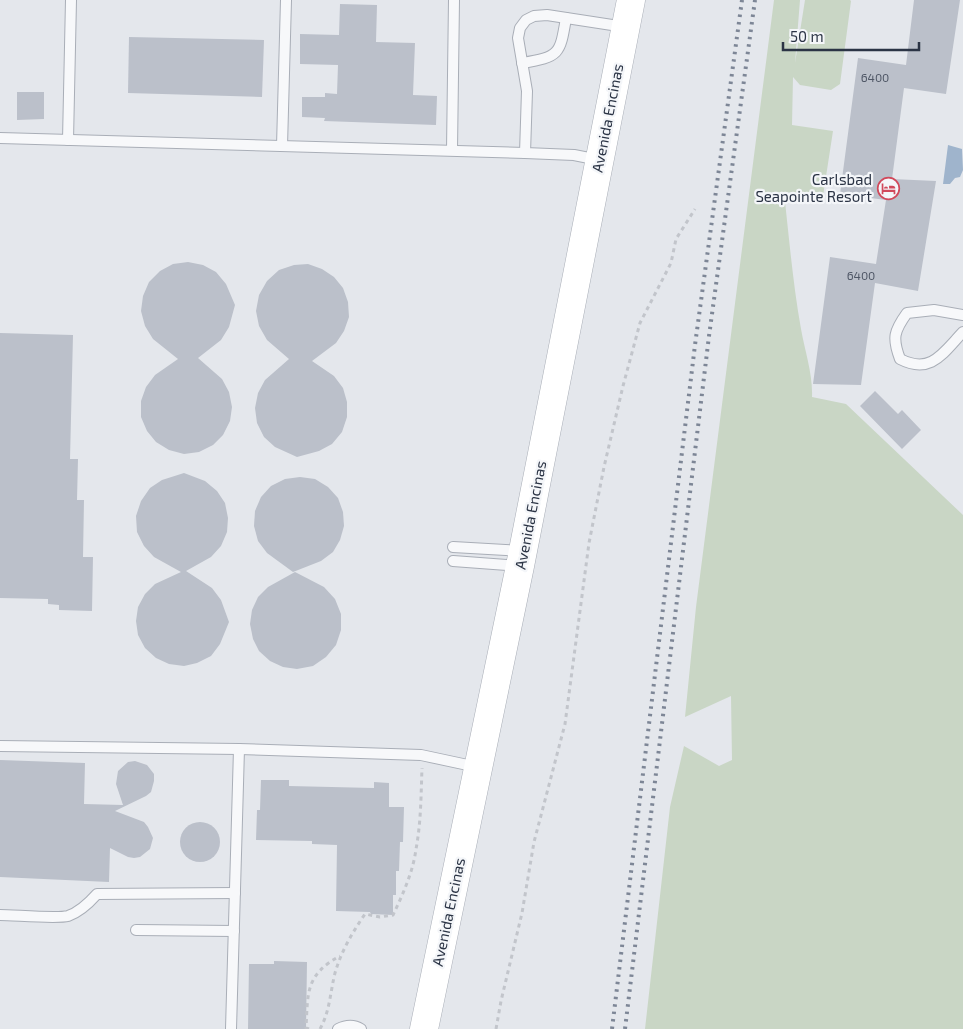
<svg xmlns="http://www.w3.org/2000/svg" width="963" height="1029" font-family="'Exo 2',sans-serif">
<style>
.green{fill:#c9d6c5}
.water{fill:#9fb4cc}
.building{fill:#bbc0ca}
.lines{fill:none;stroke-linecap:round;stroke-linejoin:round}
.lane-casing{stroke:#a9aeb7;stroke-width:12}
.secondary-casing{stroke:#a9aeb7;stroke-width:29}
.path{stroke:#c2c5cb;stroke-width:3;stroke-dasharray:4 4;stroke-linecap:butt}
.lane{stroke:#f7f8fa;stroke-width:10}
.secondary{stroke:#fff;stroke-width:28}
.rail{stroke:#7d8696;stroke-width:4;stroke-dasharray:2.5 5;stroke-linecap:butt}
.labels{text-anchor:middle;dominant-baseline:central;stroke-width:4.5;stroke-linejoin:round;paint-order:stroke}
.number-label{font-size:12px;fill:#4f5766}
.street-label{font-size:15px;fill:#2b3445;stroke:#f4f6f9}
.poi-label{font-size:15px;fill:#2b3445;stroke:#f4f6f9;text-anchor:end}
</style>
<rect width="100%" height="100%" fill="#e4e7ec"/>
<path class="green" d="M774,0h26l-5,63 10,-63h45l1,1 -11,83 -9,6 -31,-5 -7,-8 -1,48 41,6 -10,65 -39,-4c5,46 9,92 17,137 4,23 12,45 11,68l34,7 117,111v514h-318l25,-222 14,-61 35,20 13,-6 -1,-64 -46,21 11,-110z"/>
<path class="water" d="M948,145l14,4 1,21 -3,7 -5,1 -5,6h-7z"/>
<g class="building">
<path d="M914,0h46l-14,94 -42,-6 -12,91 44,2 -18,110 -43,-8 -14,102 -48,-1 17,-127 46,7 10,-64 -46,-6 18,-136 48,7z"/>
<path d="M340,4l37,1 -1,37 39,1 -2,52 24,1 -1,29 -112,-4 1,-3 -23,-1v-20h23v-4l12,1 1,-29 -38,-1v-30l39,1z"/>
<path d="M129,37l135,3 -2,57 -134,-4z"/>
<path d="M17,92h27v27l-27,1z"/>
<path d="M188,262l15,3 13,7 10,12 9,21 -6,22 -8,13 -23,18 24,21 7,13 3,15 -2,14 -7,14 -10,10 -14,7 -15,2 -15,-4 -13,-8 -9,-11 -6,-14v-16l5,-14 9,-12 23,-16 -25,-20 -8,-13 -4,-15 2,-15 6,-14 11,-11 13,-7z"/>
<path d="M308,264l14,5 12,8 9,11 5,14 1,15 -5,14 -8,12 -24,18 22,15 9,12 4,14v15l-5,15 -10,12 -13,7 -22,6 -22,-10 -11,-10 -7,-14 -2,-15 3,-15 7,-13 24,-21 -22,-19 -8,-14 -3,-15 3,-16 8,-14 12,-11 15,-5z"/>
<path d="M0,333l73,2 -3,124h8l-1,41h7l-1,57h10l-1,54 -33,-1v-5l-11,-1v-5l-48,-1z"/>
<path d="M875,391l23,23 4,-4 19,20 -19,19 -42,-43z"/>
<path d="M184,473l21,8 12,10 8,12 3,15 -1,14 -6,14 -10,11 -25,14 26,17 9,12 8,22 -9,22 -9,12 -14,7 -13,3 -15,-2 -13,-6 -11,-10 -7,-13 -2,-14 2,-14 7,-13 10,-10 26,-12 -27,-15 -10,-11 -7,-14 -1,-16 5,-15 9,-13 12,-8z"/>
<path d="M300,477l15,2 13,8 10,11 5,14 1,14 -4,14 -7,12 -12,9 -28,11 -26,-19 -9,-12 -4,-15 1,-15 6,-14 10,-11 14,-7z"/>
<path d="M295,572l29,15 11,12 6,15v16l-5,15 -10,12 -13,9 -16,3 -14,-2 -13,-6 -11,-10 -6,-12 -3,-15 2,-14 6,-13 10,-10z"/>
<path d="M0,760l85,3 -1,41 39,1 -7,-21 2,-13 10,-9 7,-1 12,4 7,9v7l-3,11 -5,4 -31,15 29,11 4,5 5,11 -3,11 -10,8 -6,1 -6,-1 -18,-9 -1,34 -109,-5z"/>
<path d="M261,780h28v6l85,2v-6l15,1v24h15l-1,35h-3l-1,29h-3v24h-3v20l-22,-1 -1,-2 -34,-1 1,-66 -25,-1v-3l-56,-1 1,-30h3z"/>
<circle cx="200" cy="842" r="20"/>
<path d="M274,961l33,1 -1,67h-58l1,-65h25z"/>
</g>
<g class="lines">
<defs>
<g id="lane">
<path d="M522,63c38,-6 38,-9 44,-45"/>
<path d="M0,138l525,15"/>
<path d="M68,140l3,-140"/>
<path d="M282,146l4,-146"/>
<path d="M452,150l2,-150"/>
<path d="M599,160l-25,-5 -49,-2 2,-62 -9,-53 2,-10 6,-8 8,-4 13,-1 78,12"/>
<path d="M963,315l-29,-5 -27,3c-13,18 -15,25 -7,46 31,16 43,-6 63,-27"/>
<path d="M453,547l68,4"/>
<path d="M453,561l66,5"/>
<path d="M0,746l239,3 182,6 56,12"/>
<path d="M0,915c14,0 57,4 68,1 12,-4 21,-13 29,-22l138,-1"/>
<path d="M136,930l98,1"/>
<path d="M231,1029l8,-280"/>
<path d="M338,1029c8,-4 15,-5 23,0"/>
</g>
<path id="secondary" d="M424,1029l96,-463 111,-566"/>
</defs>
<use href="#lane" class="lane-casing"/>
<use href="#secondary" class="secondary-casing"/>
<g class="path">
<path d="M309,1029l-3,-1c2,-35 -1,-53 34,-72"/>
<path d="M320,1029c10,-18 10,-36 15,-56 6,-21 17,-40 30,-59l15,3 13,-2c10,-21 20,-43 23,-66 5,-26 5,-54 6,-81"/>
<path d="M496,1029l5,-28 21,-88 12,-71 31,-118 24,-181 15,-76 19,-81 17,-63 31,-60 5,-24 19,-30"/>
</g>
<use href="#lane" class="lane"/>
<use href="#secondary" class="secondary"/>
<g class="rail">
<path d="M612,1029l83,-684 47,-345"/>
<path d="M625,1029l84,-693 46,-336"/>
</g>
</g>
<defs>
<symbol id="hotel-ring" viewBox="-11 -11 22 22"><circle r="9.5" fill="#f4f6f9" stroke="#d1495b" stroke-width="1.5"/><path d="M-6-4.5h1.5V1H6V5H4.5V3h-9V5H-6ZM-4 0a1.8 1.8 0 1 1 3.6 0ZM.5 0V-2.5h3Q6-2.5 6 0Z" fill="#d1495b"/></symbol>
</defs>
<g fill-rule="evenodd">
<use href="#hotel-ring" x="876" y="176" width="25" height="25"/>
</g>
<g class="labels">
<g class="number-label">
<text x="875" y="77">6400</text>
<text x="861" y="275">6400</text>
</g>
<g class="street-label">
<text transform="translate(607 118) rotate(-79)">Avenida Encinas</text>
<text transform="translate(530 515) rotate(-79)">Avenida Encinas</text>
<text transform="translate(448 912) rotate(-78)">Avenida Encinas</text>
</g>
<g class="poi-label">
<text x="872" y="179">Carlsbad<tspan x="872" dy="17">Seapointe Resort</tspan></text>
</g>
</g>
<path d="M783 42v8h136v-8" fill="none" stroke="#2b3445" stroke-width="2.5"/>
<text x="790" y="42" font-size="15" fill="#2b3445" stroke="#f4f6f9" stroke-width="4" paint-order="stroke">50 m</text>
</svg>
